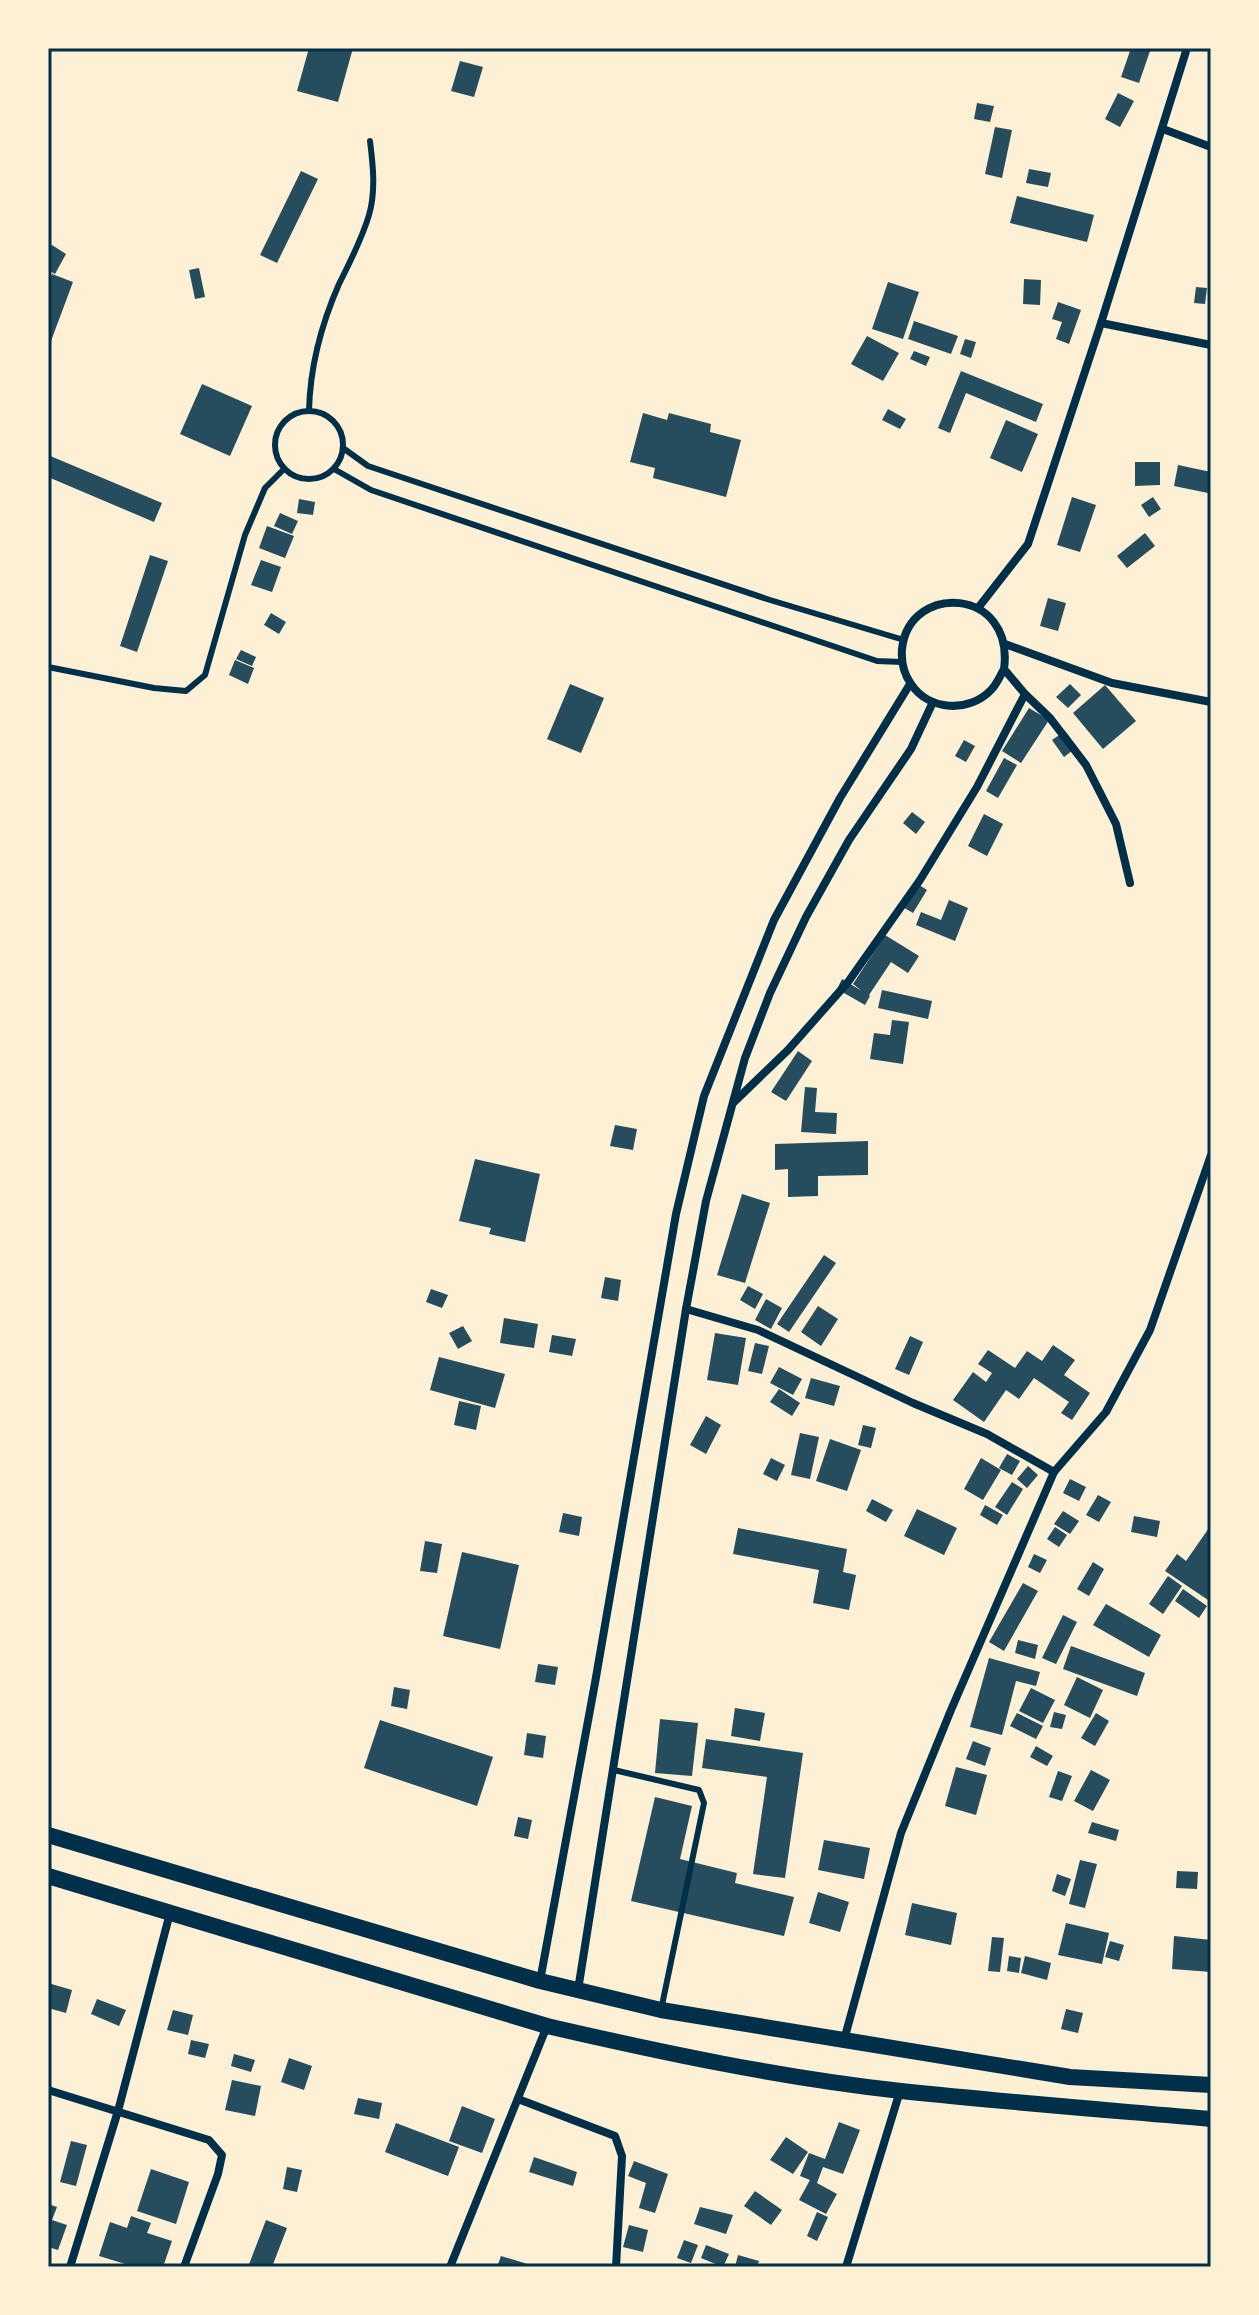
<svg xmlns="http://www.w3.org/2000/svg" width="1259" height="2315" font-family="'Sofia Sans Condensed',sans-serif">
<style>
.building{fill:#264d5e}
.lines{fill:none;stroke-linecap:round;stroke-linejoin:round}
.service{stroke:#003049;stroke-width:6}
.minor{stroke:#003049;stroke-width:8}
.secondary{stroke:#003049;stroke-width:16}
.neatline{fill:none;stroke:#003049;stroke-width:3}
</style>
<rect width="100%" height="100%" fill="#fdf0d5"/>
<g class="building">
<path d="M309,48h44l-15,54 -41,-11z"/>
<path d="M1131,48h20l-12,35 -18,-6z"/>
<path d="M460,61l23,6 -9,30 -23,-6z"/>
<path d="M1118,93l16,8 -14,26 -15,-8z"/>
<path d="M977,103l17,3 -4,16 -16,-3z"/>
<path d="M995,127l17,3 -10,48 -17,-4z"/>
<path d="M1029,169l22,4 -3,14 -22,-4z"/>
<path d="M301,171l17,8 -41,84 -17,-8z"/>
<path d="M1017,196l77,19 -7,27 -77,-19z"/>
<path d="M52,245l14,9 -11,20 -7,-4v-19z"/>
<path d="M199,268l6,29 -10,2 -6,-29z"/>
<path d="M52,274l21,8 -25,67v-64z"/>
<path d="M1024,279l17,1 -1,25 -17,-1z"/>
<path d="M888,282l31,10 -16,47 -31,-10z"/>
<path d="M1196,287l11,1 -2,16 -11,-1z"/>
<path d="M1058,302l23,8 -12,34 -13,-5 6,-17 -10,-3z"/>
<path d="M914,321l44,15 -7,18 -43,-15z"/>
<path d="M867,336l32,17 -16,28 -32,-17z"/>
<path d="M965,339l11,3 -5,16 -11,-4z"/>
<path d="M914,351l16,6 -4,9 -16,-7z"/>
<path d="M961,371l82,33 -7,18 -70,-29 -16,40 -12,-5z"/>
<path d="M202,384l50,22 -22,50 -50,-22z"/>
<path d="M888,409l18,10 -6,10 -18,-9z"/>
<path d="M643,413l24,7 2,-7 42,11 -1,8 31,8 -15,57 -73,-19 2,-10 -25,-6z"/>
<path d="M1006,420l32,14 -16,38 -32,-14z"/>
<path d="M48,455l114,48 -8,19 -106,-45z"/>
<path d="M1135,462h25v23l-25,1z"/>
<path d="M1178,465l33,7 -3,21 -34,-7z"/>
<path d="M1072,497l24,8 -16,47 -23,-7z"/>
<path d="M1153,497l8,12 -12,8 -8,-12z"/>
<path d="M299,499l16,3 -2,13 -16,-2z"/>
<path d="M280,513l18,8 -6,13 -18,-8z"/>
<path d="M267,526l27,10 -9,22 -26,-10z"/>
<path d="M1145,533l10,13 -28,22 -10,-12z"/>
<path d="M150,555l18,6 -31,91 -17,-6z"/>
<path d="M261,560l20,7 -9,25 -21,-7z"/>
<path d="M1048,598l18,5 -8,28 -18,-5z"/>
<path d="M271,613l15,9 -7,12 -15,-9z"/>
<path d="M241,650l15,7 -4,9 -16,-7z"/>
<path d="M235,660l19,8 -6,16 -19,-9z"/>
<path d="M570,684l34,14 -23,55 -34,-14z"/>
<path d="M1070,684l11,11 -13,13 -12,-11z"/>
<path d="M1105,685l31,36 -33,28 -30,-36z"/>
<path d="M1029,708l20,12 -28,43 -19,-12z"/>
<path d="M1065,731l12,16 -13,10 -12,-17z"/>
<path d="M964,740l11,6 -9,16 -11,-6z"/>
<path d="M1004,758l13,7 -19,33 -12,-7z"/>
<path d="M912,812l13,10 -9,12 -13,-11z"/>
<path d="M984,814l19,10 -16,32 -19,-10z"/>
<path d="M916,883l11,7 -14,23 -12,-7z"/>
<path d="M949,900l19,8 -13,33 -39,-16 5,-13 20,8z"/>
<path d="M885,935l34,21 -11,17 -17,-11 -22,33 1,1 -5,9 -28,-16 5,-10 20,12 -9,-7z"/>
<path d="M882,990l50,11 -4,18 -50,-11z"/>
<path d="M892,1020l17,2 -6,42 -33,-5 4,-26 16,2z"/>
<path d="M798,1051l14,10 -26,40 -15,-9z"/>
<path d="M805,1087l12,1 -2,24 22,1 -1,21 -35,-2z"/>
<path d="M615,1125l22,4 -4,21 -23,-4z"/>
<path d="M868,1141v34l-50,1v20l-30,1v-28l-13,1v-26z"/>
<path d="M475,1159l65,15 -15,68 -36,-8 2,-6 -32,-7z"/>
<path d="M742,1194l28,9 -25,80 -28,-8z"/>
<path d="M824,1255l12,8 -47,69 -12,-8z"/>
<path d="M605,1277l16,3 -3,21 -17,-3z"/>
<path d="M748,1286l15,8 -8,15 -15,-9z"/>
<path d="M431,1289l17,6 -6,13 -16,-6z"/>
<path d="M766,1299l16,9 -11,21 -16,-9z"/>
<path d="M818,1306l20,13 -17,27 -20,-14z"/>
<path d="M504,1318l34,6 -4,24 -34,-5z"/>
<path d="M463,1326l9,15 -14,8 -9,-16z"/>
<path d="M715,1333l31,5 -8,47 -31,-5z"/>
<path d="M552,1335l24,4 -4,17 -23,-4z"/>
<path d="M910,1336l13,6 -14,33 -14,-6z"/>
<path d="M755,1343l14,3 -7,28 -14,-3z"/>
<path d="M1053,1345l22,15 -11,15 26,18 -18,27 -11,-7 8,-11 -35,-24 -15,21 -13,-9 -22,32 -31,-22 20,-28 13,10 6,-9 -14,-9 10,-14 27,18 12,-17 15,10z"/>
<path d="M439,1357l66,17 -10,34 -65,-18z"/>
<path d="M779,1367l23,12 -9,16 -23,-12z"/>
<path d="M811,1378l29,8 -6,20 -29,-8z"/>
<path d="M779,1389l21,14 -8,13 -22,-14z"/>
<path d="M459,1401l22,5 -5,24 -22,-5z"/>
<path d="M706,1416l15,9 -15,29 -16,-9z"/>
<path d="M863,1425l13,3 -5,20 -13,-3z"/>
<path d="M800,1433l19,4 -9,42 -19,-4z"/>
<path d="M830,1439l31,11 -14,41 -31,-10z"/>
<path d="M1007,1454l13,7 -8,14 -13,-7z"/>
<path d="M771,1458l14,7 -8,16 -14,-7z"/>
<path d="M981,1458l20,12 -18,30 -19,-11z"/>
<path d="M1028,1466l10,9 -11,13 -10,-9z"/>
<path d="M1070,1479l16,8 -7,14 -16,-8z"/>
<path d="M1012,1482l11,7 -16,26 -12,-8z"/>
<path d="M1098,1495l13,7 -12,20 -13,-7z"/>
<path d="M872,1499l21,11 -7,12 -20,-11z"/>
<path d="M985,1505l18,10 -6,10 -17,-10z"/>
<path d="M917,1509l40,19 -13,27 -40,-19z"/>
<path d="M1063,1511l16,10 -9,13 -16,-10z"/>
<path d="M563,1513l19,4 -3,19 -20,-4z"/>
<path d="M1134,1516l26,5 -3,16 -26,-5z"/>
<path d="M1211,1525v77l-46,-31 12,-17 9,7z"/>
<path d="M1055,1527l12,8 -8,12 -12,-8z"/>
<path d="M738,1528l109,21 -4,23 13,3 -7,35 -36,-7 6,-33 -86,-16z"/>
<path d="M425,1541l17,3 -5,29 -17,-2z"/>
<path d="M462,1552l57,13 -19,84 -57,-13z"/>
<path d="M1034,1554l13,6 -7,13 -12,-6z"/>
<path d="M1093,1562l11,7 -15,27 -12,-7z"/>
<path d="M1168,1576l14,10 -19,28 -14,-10z"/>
<path d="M1023,1583l15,8 -34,60 -15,-9z"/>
<path d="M1183,1589l24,17 -8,12 -24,-17z"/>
<path d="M1106,1604l55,31 -12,22 -56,-32z"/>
<path d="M1063,1615l14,7 -21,42 -14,-6z"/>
<path d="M1018,1640l20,5 -3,14 -20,-6z"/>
<path d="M1071,1646l74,27 -8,23 -74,-27z"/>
<path d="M989,1658l51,14 -4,14 -20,-5 -14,54 -32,-8z"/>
<path d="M538,1664l20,3 -3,18 -20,-3z"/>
<path d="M1077,1677l26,13 -13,28 -26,-13z"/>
<path d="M394,1687l16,3 -3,19 -16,-3z"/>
<path d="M1031,1688l24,12 -12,23 -24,-12z"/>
<path d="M735,1708l30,5 -5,28 -29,-5z"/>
<path d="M1054,1712l12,3 -4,14 -12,-2z"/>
<path d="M1017,1713l26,13 -7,13 -26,-13z"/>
<path d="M1096,1713l13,8 -14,25 -14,-8z"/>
<path d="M660,1719l38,4 -6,53 -37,-3z"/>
<path d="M380,1720l113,37 -16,49 -113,-38z"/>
<path d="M527,1733l19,3 -3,22 -19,-3z"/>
<path d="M706,1739l97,14 -18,125 -32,-4 14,-97 -65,-9z"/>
<path d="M973,1741l18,7 -6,18 -19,-7z"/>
<path d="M1036,1746l17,10 -6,10 -17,-9z"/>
<path d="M956,1767l31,8 -11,40 -31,-9z"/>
<path d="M1091,1770l19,10 -17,31 -19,-10z"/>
<path d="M1058,1771l14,5 -10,25 -13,-4z"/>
<path d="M655,1797l37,9 -12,53 57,14 -2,10 59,14 -10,39 -153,-35z"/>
<path d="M518,1817l14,3 -4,19 -14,-3z"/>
<path d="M1092,1822l27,8 -3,11 -28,-8z"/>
<path d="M824,1840l46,8 -6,31 -46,-9z"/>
<path d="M1080,1860l17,4 -12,44 -16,-4z"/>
<path d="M1177,1871l21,1 -1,17 -21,-1z"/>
<path d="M1057,1874l14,5 -6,17 -13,-5z"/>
<path d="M818,1892l31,10 -9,30 -31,-9z"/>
<path d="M912,1903l45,10 -6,32 -46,-10z"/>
<path d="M1066,1923l43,10 -7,31 -44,-9z"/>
<path d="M1174,1936l37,4v32l-39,-3z"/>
<path d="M992,1937l12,1 -4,34 -12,-1z"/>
<path d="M1110,1941l14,4 -5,16 -14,-4z"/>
<path d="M1009,1956l12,2 -2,15 -12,-2z"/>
<path d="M1025,1956l26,7 -4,17 -26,-7z"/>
<path d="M48,1983l24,7 -6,23 -18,-5z"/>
<path d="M97,1999l29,11 -7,16 -28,-12z"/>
<path d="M1066,2009l17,4 -5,20 -17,-4z"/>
<path d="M173,2010l20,5 -5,20 -21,-5z"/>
<path d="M191,2040l18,4 -4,14 -17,-4z"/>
<path d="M234,2054l21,6 -4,12 -20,-6z"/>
<path d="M289,2058l23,8 -8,24 -23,-8z"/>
<path d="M232,2080l29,6 -6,30 -30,-6z"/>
<path d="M358,2098l24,5 -3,16 -25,-5z"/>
<path d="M462,2106l33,13 -13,34 -33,-12z"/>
<path d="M839,2122l21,8 -17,44 -20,-7 -6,16 20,11 -11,20 -27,-14 11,-20 -10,-4 9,-23 16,6z"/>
<path d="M396,2123l63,24 -11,29 -63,-24z"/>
<path d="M786,2137l22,15 -15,22 -23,-14z"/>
<path d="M71,2141l16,4 -11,41 -16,-4z"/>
<path d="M534,2157l43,15 -4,14 -44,-14z"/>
<path d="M634,2161l34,13 -13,39 -16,-5 7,-25 -18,-7z"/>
<path d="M287,2167l15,3 -5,22 -14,-3z"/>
<path d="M151,2169l38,13 -13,42 -39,-13z"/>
<path d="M755,2191l27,19 -11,15 -27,-19z"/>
<path d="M48,2204l9,3 -5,13 15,5 -9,25 -10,-3z"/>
<path d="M700,2207l33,8 -7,19 -32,-10z"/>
<path d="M817,2212l11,5 -11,24 -10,-5z"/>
<path d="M131,2216l20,7 -4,10 25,8 -9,26h-28l-36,-11 11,-34 17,6z"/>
<path d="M266,2220l21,8 -15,39h-24z"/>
<path d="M629,2225l19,5 -5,22 -20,-5z"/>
<path d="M684,2240l14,5 -7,18 -14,-5z"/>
<path d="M706,2245l23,9 -6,13 -22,-9z"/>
<path d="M738,2255l21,6 -2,6h-22z"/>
<path d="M501,2256l33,10v1h-37z"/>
</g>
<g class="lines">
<g class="service">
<path d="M309,411c1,-45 12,-86 30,-127 11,-22 23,-45 30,-69 7,-24 4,-50 1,-74"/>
<circle cx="309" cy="445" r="34"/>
<path d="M343,448l25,18 402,134 134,40"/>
<path d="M334,469l37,21 506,171 25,1"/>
<path d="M48,667l106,21 32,3 19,-16 40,-140 20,-47 19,-19"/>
<path d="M614,1770l85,20 5,13 -43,207"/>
</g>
<g class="minor">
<path d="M1163,129l48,18"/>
<path d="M1101,323l110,22"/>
<path d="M978,608l50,-64 73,-221 86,-275"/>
<path d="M1005,644l107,39 99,19"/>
<path d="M1004,669c-4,7 -7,15 -13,21 -22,23 -62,21 -80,-6 -7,-10 -10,-22 -9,-35 7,-67 113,-62 102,20l21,25 25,24 36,47 30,59 14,59"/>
<path d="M734,1102l54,-52 60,-68 72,-102 57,-93 48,-93"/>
<path d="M686,1309l72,21 155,73 74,31 67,38"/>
<path d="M540,1981l55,-298 81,-469 28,-118 70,-176 66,-122 70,-114"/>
<path d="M578,1990l108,-681 20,-108 39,-143 25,-65 36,-76 43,-77 62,-91 22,-47"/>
<path d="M844,2040l57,-207 50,-123 103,-238 52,-60 44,-82 61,-175"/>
<path d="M48,2090l161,50 13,15 -4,19 -34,93"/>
<path d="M518,2099l97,37 7,20 -6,111"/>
<path d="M70,2267l48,-156 52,-198"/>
<path d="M450,2267l97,-241"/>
<path d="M846,2267l54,-176"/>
</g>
<g class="secondary">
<path d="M48,1835l492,146 121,29 409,67 141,8"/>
<path d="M48,1876l499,150c117,27 235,52 354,65 103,11 207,19 310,28"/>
</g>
</g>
<rect width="1259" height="2315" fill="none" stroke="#fdf0d5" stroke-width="100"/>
<rect x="50" y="50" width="1159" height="2215" class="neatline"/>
</svg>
